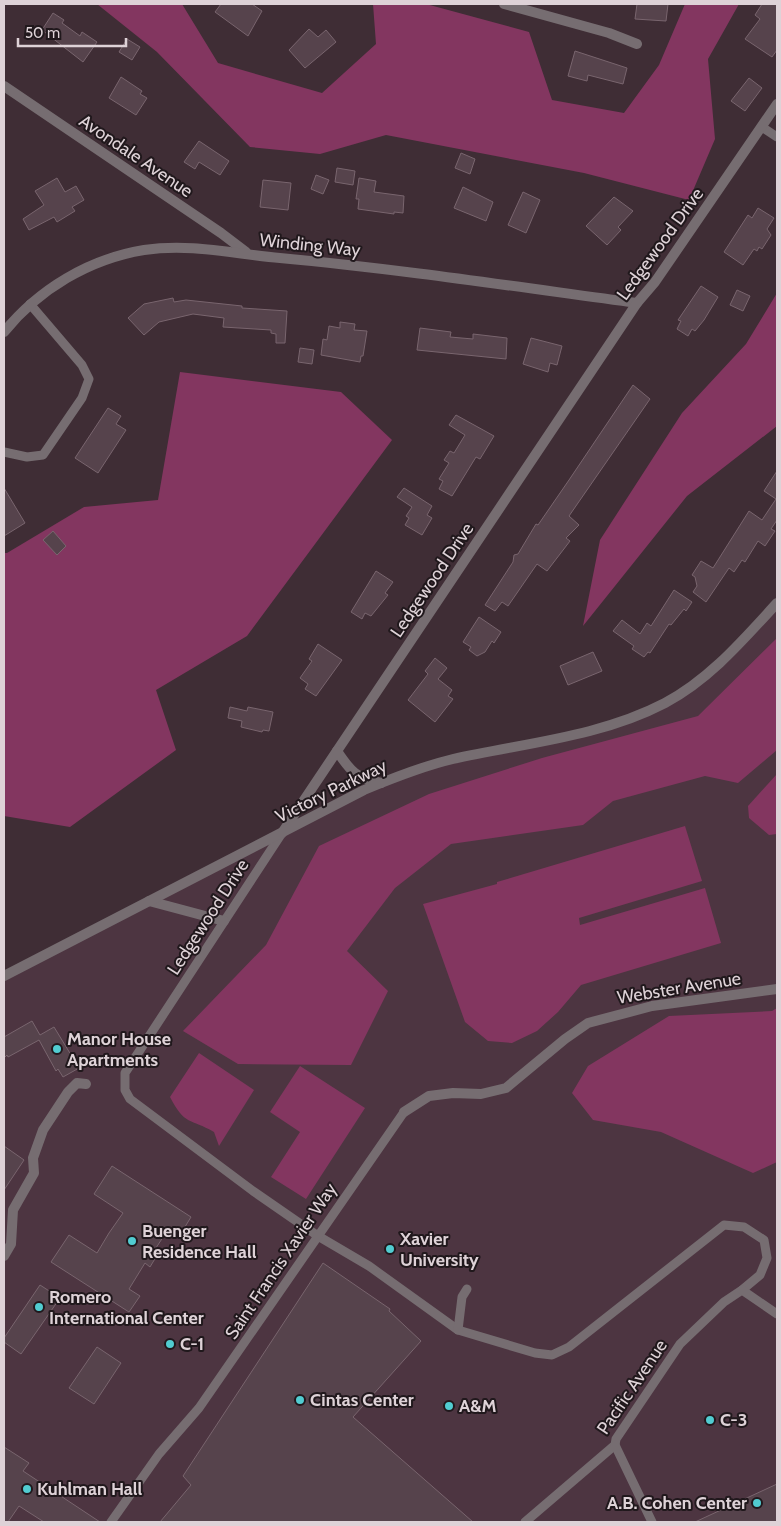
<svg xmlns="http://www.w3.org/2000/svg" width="781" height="1526" font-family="Cabin,sans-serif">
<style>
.built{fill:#4d3541}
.green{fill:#833660}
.building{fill:#56434c;stroke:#79656e}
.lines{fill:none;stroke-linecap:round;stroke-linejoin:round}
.service{stroke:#766d71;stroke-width:9}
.pedestrian{stroke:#766d71;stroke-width:10}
.minor{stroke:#766d71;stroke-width:10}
.tertiary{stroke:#766d71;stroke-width:10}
.poi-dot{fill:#51ccd1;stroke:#20181c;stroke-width:2}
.labels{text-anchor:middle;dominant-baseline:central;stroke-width:4;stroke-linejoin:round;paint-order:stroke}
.street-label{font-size:18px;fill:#ded2d7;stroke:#20181c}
.poi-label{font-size:18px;font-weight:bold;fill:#ded2d7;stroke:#20181c;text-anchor:start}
</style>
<rect width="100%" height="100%" fill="#3f2d35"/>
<path class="built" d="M777,603v919h-773v-546l403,-203 203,-47 85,-42z"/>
<g class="green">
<path d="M97,4h85l36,59 104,30 54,-49 -3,-40h53l103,28 23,68 72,13 35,-48 26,-61h54l-31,55 7,80 -26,61 -105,-27 -198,-38 -66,19 -70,-7 -93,-95z"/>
<path d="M777,293v133l-90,70 -104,130 17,-86 82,-127 64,-69z"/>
<path d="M180,372l161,20 51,48 -145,196 -91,54 20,60 -106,77 -66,-11v-263h3l77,-46 74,-7z"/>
<path d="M777,638v112l-39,33 -33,-7 -92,25 -30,24 -132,19 -56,44 -48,63 41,40 -37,74 -113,-1 -55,-33 83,-86 53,-99 110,-52 113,-36 156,-42z"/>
<path d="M777,774v60l-8,1 -20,-17 -1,-12z"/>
<path d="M685,826l17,55 -123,37 1,7 125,-37 16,55 -140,42 -23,27 -21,19 -25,12 -24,-2 -23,-19 -42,-118 74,-20v-2z"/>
<path d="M777,1008v154l-24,11 -92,-41 -68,-12 -21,-27 16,-27 81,-50 103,-5z"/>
<path d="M199,1053l55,37 -35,56 -5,-14c-24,-14 -29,-6 -44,-35z"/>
<path d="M300,1066l65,42 -59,91 -35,-22 29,-45 -30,-20z"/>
</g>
<g class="building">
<path d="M221,4h31l10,7 -14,25 -33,-24z"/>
<path d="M637,4h31l-2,17 -31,-2z"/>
<path d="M762,4h15v46l-5,7 -27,-18 15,-20 -5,-4z"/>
<path d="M53,13l11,7 -2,3 18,13 2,-4 15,10 -14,20 -41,-32z"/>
<path d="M309,29l9,8 8,-7 10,12 -31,26 -16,-18z"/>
<path d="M127,39l13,8 -8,13 -13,-8z"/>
<path d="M575,51l52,17 -4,16 -35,-9 -1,6 -19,-5z"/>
<path d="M121,77l21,14 -2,3 7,4 -11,17 -27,-17z"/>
<path d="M749,78l13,10 -17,23 -14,-10z"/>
<path d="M199,141l30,20 -9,14 -21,-13 -4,7 -11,-7z"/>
<path d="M461,153l14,6 -5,15 -15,-6z"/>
<path d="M337,168l18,3 -2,14 -18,-3z"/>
<path d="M316,175l13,5 -6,14 -12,-5z"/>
<path d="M57,178l8,14 11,-6 8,14 -12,7 3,4 -18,11 -3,-5 -25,13 -6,-11 21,-14 -9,-14z"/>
<path d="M359,178l17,3 -2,11 30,4 -1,17 -9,-1v2l-36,-5 1,-10h-3z"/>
<path d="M263,180l28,3 -3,27 -28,-3z"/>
<path d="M463,187l30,15 -7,19 -32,-13z"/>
<path d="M523,192l17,8 -14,33 -18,-8z"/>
<path d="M614,197l19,14 -15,16 3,3 -14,15 -21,-19z"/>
<path d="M758,208l16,10 -7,11 4,6 -9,14 -3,-2 -2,4 -3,-2 -11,16 -19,-13 24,-37 4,3z"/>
<path d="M701,286l17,11 -14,23 -9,11 -3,-2 -4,7 -11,-7 4,-8 -3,-1z"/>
<path d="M737,290l13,6 -7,15 -13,-6z"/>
<path d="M173,298l1,4 12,-2 56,6v2l45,3 -2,32h-9v-9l-5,-1v-3l-48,-3 1,-9 -31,-4 -34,8 -15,13 -16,-17 16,-14z"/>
<path d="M340,322l15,2 -1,6 13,1 -4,25h-2l-1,6 -39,-7 2,-16 4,1 2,-14 11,2z"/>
<path d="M420,328l31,4 -1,5 23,2v-5l34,4 -1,21 -89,-9z"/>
<path d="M531,338l31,8 -5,19 -7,-2 -2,9 -25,-8z"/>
<path d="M300,348l14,2 -2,14 -14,-2z"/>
<path d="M633,385l17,14 -81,117 10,9 -13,13 4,3 -23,30 -10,-7 -29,42 -6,-4 -7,9 -10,-6 28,-43 1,-7 4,-1 18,-30 2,1 31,-45z"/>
<path d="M108,408l13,8 -5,8 10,6 -28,43 -23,-15z"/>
<path d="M456,415l38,21 -14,23 -4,-2 -24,39 -13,-7 4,-8 -4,-2 10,-16 -5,-3 6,-9 4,2 11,-18 -16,-10z"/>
<path d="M777,471v49l-6,9 4,2 -10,15 -7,-5 -13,21 -3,-2 -8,12 -5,-4 -23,34 -13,-10 4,-6 -2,-9 -3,-2 9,-14 12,7 36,-57 13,9 14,-21 -12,-8z"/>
<path d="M4,488l21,35 -21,13z"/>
<path d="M404,488l28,18 -5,9 5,3 -10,17 -17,-10 4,-7 -3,-2 6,-9 -15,-10z"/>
<path d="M53,531l13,15 -9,9 -14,-15z"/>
<path d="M376,571l17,11 -8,11 3,2 -17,21 -6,-3 -3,6 -11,-7z"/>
<path d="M674,590l18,12 -6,9 -2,-2 -13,16 -2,-1 -19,29 -2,-1 -4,5 -12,-8 2,-3 -21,-15 9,-11 18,14 7,-11 4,3z"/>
<path d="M479,617l22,15 -7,11 -2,-2 -7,11 -8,4 -8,-6 2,-3 -8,-5z"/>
<path d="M318,644l24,16 -26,36 -11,-7 3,-5 -8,-6 12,-17 -3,-2z"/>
<path d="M593,652l9,19 -34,14 -8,-19z"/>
<path d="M435,658l12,10 -9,11 14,11 -4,6 5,3 -18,23 -27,-22 20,-26 -3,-3z"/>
<path d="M230,707l17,4 1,-4 25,5 -4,19 -6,-1 -1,2 -21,-5 1,-6 -14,-3z"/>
<path d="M32,1021l8,14 14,-8 25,41 -16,9 -5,-8 -2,2 -17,-31 -31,17 -1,-2 -3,3v-21z"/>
<path d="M4,1146l20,14 -20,30z"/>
<path d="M112,1166l79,51 -11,18 -11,-7 -17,26 4,3 -6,10 -5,-4 -16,26 11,7 -11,16 -78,-50 18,-27 28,18 12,-20 14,-20 -29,-19z"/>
<path d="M323,1263l67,46 -1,2 32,30 -68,76 120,105h-313l31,-37 -8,-9z"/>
<path d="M40,1285l20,13 -39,56 -17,-12v-4z"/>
<path d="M97,1347l24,16 -27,41 -25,-16z"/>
<path d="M4,1447l25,16 -6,8 77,51h-56l-25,-16 -11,16h-4z"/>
<path d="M777,1484v38h-82z"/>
</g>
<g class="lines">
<g class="service">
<path d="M762,127l15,10"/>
<path d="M4,452l23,5 16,-2 39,-57 7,-19 -7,-14 -52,-61"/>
<path d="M282,833l-157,240v17l5,9 123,92 65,45 51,30 89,64 77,23 17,2 17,-8 155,-122 20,2 20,13 3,18 -7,17 -18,15 -18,12 -44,42 -64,95 -1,6 -90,77"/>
<path d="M742,1290l35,24"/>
<path d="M458,1330l4,-33 5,-8"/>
<path d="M615,1445l37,77"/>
<path d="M111,1522l48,-68 40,-46 205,-296"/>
</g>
<path class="pedestrian" d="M4,1256l7,-12 2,-34 21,-37 -1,-15 10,-28 25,-38 9,-9 9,1"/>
<g class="minor">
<path d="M504,4l105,29 28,11"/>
<path d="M4,86l217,147 25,19"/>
<path d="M4,332c35,-43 85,-73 140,-82 47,-7 90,4 136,8 119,11 238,29 357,45"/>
<path d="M282,833l355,-530 18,-21 122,-178"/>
<path d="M404,1112l25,-16 24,-3 28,1 25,-6 59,-49 23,-16 64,-17 125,-17"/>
</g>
<g class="tertiary">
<path d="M337,751c14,21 19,27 44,32"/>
<path d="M149,901l75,20"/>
<path d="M4,976l360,-186c29,-12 59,-24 89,-31 71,-16 147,-22 212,-56 45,-24 78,-63 112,-100"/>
</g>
</g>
<g class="poi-dot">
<circle cx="57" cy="1049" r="5"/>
<circle cx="132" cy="1241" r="5"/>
<circle cx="390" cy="1249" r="5"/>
<circle cx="39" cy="1307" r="5"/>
<circle cx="170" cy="1344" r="5"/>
<circle cx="300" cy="1400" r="5"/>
<circle cx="449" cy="1406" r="5"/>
<circle cx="710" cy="1420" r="5"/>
<circle cx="27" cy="1489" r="5"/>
<circle cx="757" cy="1503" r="5"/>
</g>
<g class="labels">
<g class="street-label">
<text transform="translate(136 156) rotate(34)">Avondale Avenue</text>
<text transform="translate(660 244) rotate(-54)">Ledgewood Drive</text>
<text transform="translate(310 245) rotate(6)">Winding Way</text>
<text transform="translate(432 580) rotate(-56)">Ledgewood Drive</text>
<text transform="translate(331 791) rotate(-26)">Victory Parkway</text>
<text transform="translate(208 917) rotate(-57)">Ledgewood Drive</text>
<text transform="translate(679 988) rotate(-9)">Webster Avenue</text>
<text transform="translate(281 1261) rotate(-56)">Saint Francis Xavier Way</text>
<text transform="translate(632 1387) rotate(-56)">Pacific Avenue</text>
</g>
<g class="poi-label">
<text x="67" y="1039">Manor House<tspan x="67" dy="21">Apartments</tspan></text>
<text x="142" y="1231">Buenger<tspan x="142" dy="21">Residence Hall</tspan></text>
<text x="400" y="1239">Xavier<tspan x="400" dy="21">University</tspan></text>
<text x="49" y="1297">Romero<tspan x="49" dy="21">International Center</tspan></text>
<text x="180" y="1344">C-1</text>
<text x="310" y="1400">Cintas Center</text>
<text x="459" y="1406">A&amp;M</text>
<text x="720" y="1420">C-3</text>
<text x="37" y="1489">Kuhlman Hall</text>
<text x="747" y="1503" text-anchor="end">A.B. Cohen Center</text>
</g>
</g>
<rect width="781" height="1526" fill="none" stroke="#ded2d7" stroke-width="10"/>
<path d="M18 38v8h108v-8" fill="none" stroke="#ded2d7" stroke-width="2.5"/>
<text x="25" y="38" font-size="15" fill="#ded2d7" stroke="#20181c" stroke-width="4" paint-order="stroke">50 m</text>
</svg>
